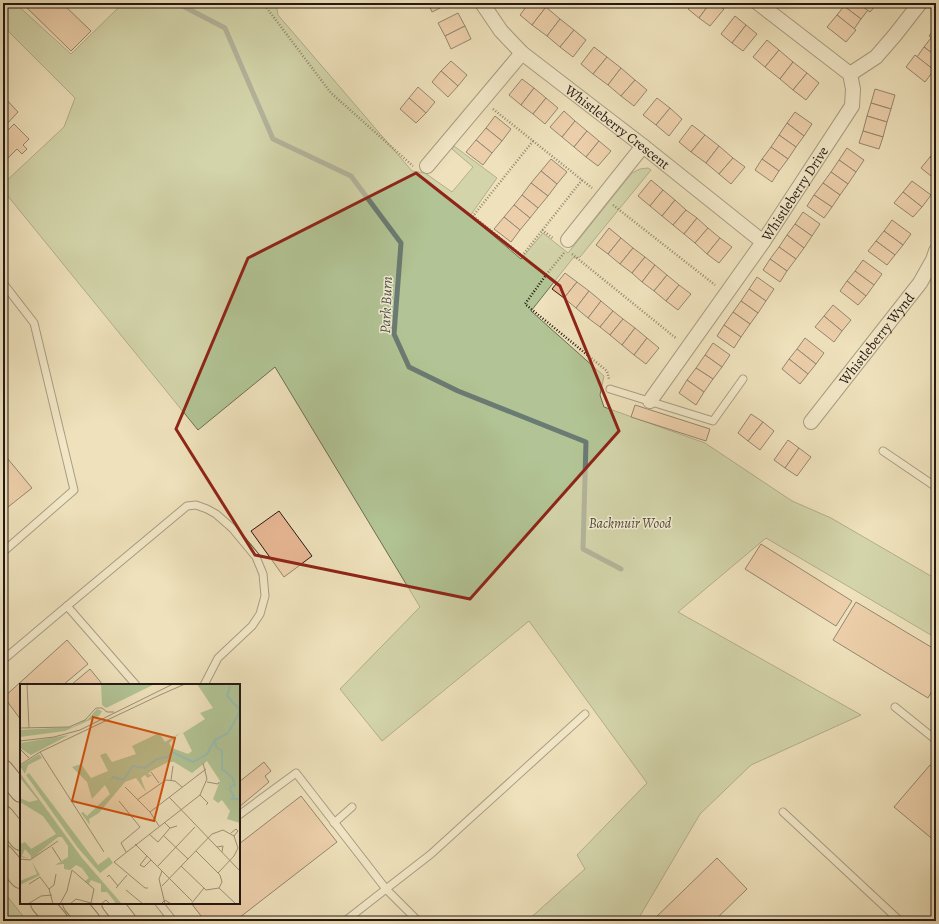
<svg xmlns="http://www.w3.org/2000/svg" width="939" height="924" font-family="Alegreya,serif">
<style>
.green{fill:#b2c495;stroke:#6b6e54}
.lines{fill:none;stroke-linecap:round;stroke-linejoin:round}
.stream{stroke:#6a7b73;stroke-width:5}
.building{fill:#e9b896;stroke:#241814}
.lane-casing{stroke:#564a3e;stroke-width:9}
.street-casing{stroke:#564a3e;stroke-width:16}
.secondary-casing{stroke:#241814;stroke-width:22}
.highway-casing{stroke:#241814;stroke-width:24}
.path{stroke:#241814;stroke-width:2.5;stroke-dasharray:1 2;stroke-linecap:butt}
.lane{stroke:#f4ecd3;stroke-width:7}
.street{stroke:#f4ecd3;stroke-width:14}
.secondary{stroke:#f4ecd3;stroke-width:20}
.highway{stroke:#eee1bb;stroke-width:22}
.marked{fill:none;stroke:#8f2418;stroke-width:3;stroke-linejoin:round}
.labels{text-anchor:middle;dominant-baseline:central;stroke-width:3;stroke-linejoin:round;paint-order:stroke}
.street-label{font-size:14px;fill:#241814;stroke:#f4ecd3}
.park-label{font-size:14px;font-style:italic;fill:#4f4c3b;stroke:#f4ecd3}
.water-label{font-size:15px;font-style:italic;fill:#4d524b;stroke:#f4ecd3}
.inset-river{fill:none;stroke:#99bdb2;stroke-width:2}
.inset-road{fill:none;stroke:#9d9178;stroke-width:1}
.view{fill:#d4520d;fill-opacity:0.15;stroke:#d4520d;stroke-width:2}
.inset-edge{fill:none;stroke:#241814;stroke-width:2}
</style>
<rect width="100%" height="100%" fill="#eee1bb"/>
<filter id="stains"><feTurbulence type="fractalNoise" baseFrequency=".005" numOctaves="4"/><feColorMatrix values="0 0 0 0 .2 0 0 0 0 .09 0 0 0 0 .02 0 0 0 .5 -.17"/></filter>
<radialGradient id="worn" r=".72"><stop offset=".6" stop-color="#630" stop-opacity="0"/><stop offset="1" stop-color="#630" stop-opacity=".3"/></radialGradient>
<g class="green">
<path d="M3,3h12l56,51 47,-46v-5h158l2,12 134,156 13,2 27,19 21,-25 -21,-18 2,-3 43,32 -27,38 51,43 22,-26 25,20 64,-80 8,-4 8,-1 3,2 -71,87 -7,1 -42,53 73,65 -4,19 4,12 101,36 87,58 39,17 105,61v59l-170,-100 -88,74 183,103 -110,50 -51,49 -63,107h-110l58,-52 -8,-14 70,-72 -118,-162 -147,120 -42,-52 80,-82 -145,-240 -77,63 -195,-240v-6l61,-57 11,-29 -72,-72z"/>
<path d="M3,891l24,30h-24z"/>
</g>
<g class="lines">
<path class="stream" d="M177,3l48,25 48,111 78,37 50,67 -7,91 15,33 49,24 128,51 -3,107 38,20"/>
</g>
<g class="building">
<path d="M22,3h40l29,28 -20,20z"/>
<path d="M428,3h22l-18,9z"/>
<path d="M529,3h11l6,4 -14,18 -12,-10z"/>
<path d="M692,3h18l-11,15 -11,-9z"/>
<path d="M710,3h6l8,6 -14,17 -11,-8z"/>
<path d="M846,3h12l10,7 -7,9 -17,-13z"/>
<path d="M858,3h20l-8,9z"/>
<path d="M844,6l17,13 -7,10 -17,-14z"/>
<path d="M546,7l14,12 -13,17 -15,-11z"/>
<path d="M458,13l7,13 -20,10 -7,-13z"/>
<path d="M837,15l19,15 -10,12 -19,-15z"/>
<path d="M735,16l11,9 -14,18 -11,-9z"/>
<path d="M560,19l14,11 -14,17 -13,-11z"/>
<path d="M746,25l11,9 -14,17 -11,-8z"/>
<path d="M465,26l6,13 -20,10 -6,-13z"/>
<path d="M936,27v15l-7,-6z"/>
<path d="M574,30l12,10 -13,17 -13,-10z"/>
<path d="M931,38l5,4v14l-12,-9z"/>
<path d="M767,40l12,10 -14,17 -12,-10z"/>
<path d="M594,47l13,10 -14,17 -12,-10z"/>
<path d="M924,47l12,9v11l-2,3 -17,-13z"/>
<path d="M779,50l14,12 -13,17 -15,-12z"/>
<path d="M915,55l19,15 -9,12 -19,-15z"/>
<path d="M607,57l14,11 -13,17 -15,-11z"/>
<path d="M451,61l16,14 -9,11 -17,-15z"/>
<path d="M793,62l14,11 -14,17 -13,-11z"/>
<path d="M621,68l14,12 -14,16 -13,-11z"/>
<path d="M441,71l17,15 -10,11 -16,-15z"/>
<path d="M807,73l12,10 -13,17 -13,-10z"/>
<path d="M522,79l12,9 -13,17 -12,-10z"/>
<path d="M635,80l12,10 -13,16 -13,-10z"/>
<path d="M418,87l17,15 -9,11 -17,-15z"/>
<path d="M534,88l12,10 -13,16 -12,-9z"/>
<path d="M875,89l20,6 -4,14 -20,-6z"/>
<path d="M3,96l15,16 -14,15 -1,-1z"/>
<path d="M409,98l17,15 -10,10 -16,-14z"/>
<path d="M546,98l12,10 -13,16 -12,-10z"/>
<path d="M657,98l13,10 -14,17 -13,-10z"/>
<path d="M871,103l20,6 -4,13 -20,-6z"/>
<path d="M670,108l12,11 -13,17 -13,-11z"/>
<path d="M564,111l11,10 -13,16 -12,-10z"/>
<path d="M795,112l17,12 -8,12 -17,-13z"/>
<path d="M495,116l16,13 -9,12 -16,-13z"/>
<path d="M867,116l20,6 -4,15 -20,-6z"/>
<path d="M575,121l12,10 -13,16 -12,-10z"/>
<path d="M787,123l17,13 -8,11 -17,-12z"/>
<path d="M14,124l15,15 -6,6 4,4 -5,5 -5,-5 -10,10 -4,-5v-19z"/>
<path d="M692,125l13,10 -14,17 -12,-10z"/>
<path d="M486,128l16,13 -10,12 -16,-13z"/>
<path d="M587,131l12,10 -13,16 -12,-10z"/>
<path d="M863,131l20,6 -4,12 -20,-6z"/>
<path d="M705,135l14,11 -13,17 -15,-11z"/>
<path d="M779,135l17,12 -8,12 -17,-12z"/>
<path d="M476,140l16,13 -9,12 -17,-13z"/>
<path d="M599,141l12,10 -13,15 -12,-9z"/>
<path d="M719,146l14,12 -14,16 -13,-11z"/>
<path d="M771,147l17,12 -9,12 -17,-12z"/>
<path d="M847,148l17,12 -8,12 -17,-12z"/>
<path d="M936,150v12l-6,-5z"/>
<path d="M930,157l6,5v18l-15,-12z"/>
<path d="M733,158l12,9 -14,17 -12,-10z"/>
<path d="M551,159l16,13 -10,12 -16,-13z"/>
<path d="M762,159l17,12 -7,11 -17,-12z"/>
<path d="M839,160l17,12 -8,12 -17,-12z"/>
<path d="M541,171l16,13 -9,12 -17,-13z"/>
<path d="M831,172l17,12 -8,11 -17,-12z"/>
<path d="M651,180l12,10 -13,16 -12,-10z"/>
<path d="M912,181l19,14 -9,12 -19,-15z"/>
<path d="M531,183l17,13 -10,12 -16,-13z"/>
<path d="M823,183l17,12 -8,12 -18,-12z"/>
<path d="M663,190l12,10 -13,16 -12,-10z"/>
<path d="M903,192l19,15 -9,10 -19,-14z"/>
<path d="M522,195l16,13 -8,10 -16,-13z"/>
<path d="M814,195l18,12 -8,11 -17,-12z"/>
<path d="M675,200l11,10 -13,15 -11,-9z"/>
<path d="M514,205l16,13 -10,12 -16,-13z"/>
<path d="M686,210l11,8 -13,16 -11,-9z"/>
<path d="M803,212l17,12 -8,12 -17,-12z"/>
<path d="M504,217l16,13 -9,12 -17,-13z"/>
<path d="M697,218l11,10 -13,15 -11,-9z"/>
<path d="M892,220l19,14 -8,11 -19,-14z"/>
<path d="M795,224l17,12 -8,12 -17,-13z"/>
<path d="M609,228l12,10 -13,16 -12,-9z"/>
<path d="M708,228l12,10 -13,16 -12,-11z"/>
<path d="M884,231l19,14 -8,10 -19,-14z"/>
<path d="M787,235l17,13 -8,11 -17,-12z"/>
<path d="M621,238l12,10 -13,16 -12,-10z"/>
<path d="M720,238l12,9 -13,16 -12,-9z"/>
<path d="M876,241l19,14 -8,10 -19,-14z"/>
<path d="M779,247l17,12 -9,12 -17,-12z"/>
<path d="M633,248l12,9 -13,16 -12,-9z"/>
<path d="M645,257l10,8 -13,17 -10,-9z"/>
<path d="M770,259l17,12 -7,11 -17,-12z"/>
<path d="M863,260l19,14 -8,11 -19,-14z"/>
<path d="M655,265l12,10 -13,16 -12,-9z"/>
<path d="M855,271l19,14 -8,11 -19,-15z"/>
<path d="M565,273l12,9 -13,16 -12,-9z"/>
<path d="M667,275l12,10 -13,16 -12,-10z"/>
<path d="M757,277l17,12 -8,12 -17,-12z"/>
<path d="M847,281l19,15 -8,9 -18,-14z"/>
<path d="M577,282l12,9 -13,17 -12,-10z"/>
<path d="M679,285l12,9 -13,16 -12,-9z"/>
<path d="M749,289l17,12 -8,12 -17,-12z"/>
<path d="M589,291l12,10 -13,17 -12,-10z"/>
<path d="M601,301l12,10 -13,16 -12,-9z"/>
<path d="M741,301l17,12 -8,11 -17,-12z"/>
<path d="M833,305l18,15 -9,11 -18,-15z"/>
<path d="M613,311l10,8 -13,16 -10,-8z"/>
<path d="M733,312l17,12 -9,13 -17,-12z"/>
<path d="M824,316l18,15 -8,11 -19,-15z"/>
<path d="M623,319l12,9 -13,17 -12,-10z"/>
<path d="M724,325l17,12 -7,11 -17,-12z"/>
<path d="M635,328l12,10 -13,17 -12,-10z"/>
<path d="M647,338l12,10 -13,16 -12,-9z"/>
<path d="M805,338l19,15 -8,11 -19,-15z"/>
<path d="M713,343l17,12 -8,12 -17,-12z"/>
<path d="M797,349l19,15 -8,10 -19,-15z"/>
<path d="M705,355l17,12 -9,12 -17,-11z"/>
<path d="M789,359l19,15 -8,10 -18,-15z"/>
<path d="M696,368l17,11 -9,13 -17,-12z"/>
<path d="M687,380l17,12 -8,13 -17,-12z"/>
<path d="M635,405l75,24 -4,12 -75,-24z"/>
<path d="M751,414l12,8 -15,19 -10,-8z"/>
<path d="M763,422l11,9 -14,19 -12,-9z"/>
<path d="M788,440l11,8 -14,20 -11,-8z"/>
<path d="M799,448l12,9 -14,19 -12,-8z"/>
<path d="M3,453l29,35 -29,23z"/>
<path d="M279,511l33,45 -28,21 -33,-46z"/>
<path d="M761,544l91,57 -16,25 -91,-57z"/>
<path d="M856,602l80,48v34l-8,14 -95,-58z"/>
<path d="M67,640l21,24 -25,21h-42v35l-17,-23z"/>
<path d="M90,669l13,16h-32z"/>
<path d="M264,762l7,9 -6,5 4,6 -30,25v-25z"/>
<path d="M930,765l6,6v71l-42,-35z"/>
<path d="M301,796l36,46 -102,79h-30l-14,-18h48v-59z"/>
<path d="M717,858l30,31 -33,32h-62z"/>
</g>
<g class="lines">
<defs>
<g id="lane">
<path d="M3,283l31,40 40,167 -71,62"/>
<path d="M610,389l103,32 30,-42"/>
<path d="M883,451l53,36"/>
<path d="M67,606l120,-100 9,-1 11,4 9,5 16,14 24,29 7,17 2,22 -5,18 -8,12 -34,32 -14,27"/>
<path d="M3,660l64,-54 69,79"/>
<path d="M895,707l41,33"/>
<path d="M783,812l117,109"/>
<path d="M239,815l57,-42 90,116 -41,32"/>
<path d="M334,823l18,-16"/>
<path d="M159,903l14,18"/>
<path d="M418,921l-32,-32 45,-35 154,-140"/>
</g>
<g id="street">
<path id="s1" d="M482,3l19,28 21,22 121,93 120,96"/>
<path d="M850,74l26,-17 19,-22 25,-32"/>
<path d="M427,166l95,-113"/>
<path d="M568,240l75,-94"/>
<path id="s2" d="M650,401l113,-159 89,-136 1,-17 -3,-15 -92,-71"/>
<path id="s3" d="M811,422l109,-139 13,-23 3,-9"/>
</g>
<g id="secondary">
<path d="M3,770l18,22"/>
<path d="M112,903l14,18"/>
</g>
<g id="highway">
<path d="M3,817l18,22"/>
<path d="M3,856l18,21"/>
<path d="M42,903l15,18"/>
<path d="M74,903l15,18"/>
</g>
</defs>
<use href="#lane" class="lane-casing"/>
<use href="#street" class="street-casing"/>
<use href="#secondary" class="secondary-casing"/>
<use href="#highway" class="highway-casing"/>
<g class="path">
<path d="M263,3l68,90 82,73"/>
<path d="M493,109l99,79"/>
<path d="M533,141l-60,75 73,59"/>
<path d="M613,205l102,80"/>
<path d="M542,230l12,9"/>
<path d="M564,253l-18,22 -21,29 82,67 2,8"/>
<path d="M572,254l105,85"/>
<path d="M522,256l60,-76"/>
</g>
<use href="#lane" class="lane"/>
<use href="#street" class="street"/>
<use href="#secondary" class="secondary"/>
<use href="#highway" class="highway"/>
</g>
<path d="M0 0H939V924H0ZM416,173l144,113 59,145 -149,168 -215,-44 -79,-126 72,-171z" fill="#eee1bb" fill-opacity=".55" fill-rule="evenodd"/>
<path class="marked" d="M416,173l144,113 59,145 -149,168 -215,-44 -79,-126 72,-171z"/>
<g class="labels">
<g class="street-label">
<text stroke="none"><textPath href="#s1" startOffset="185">Whistleberry Crescent</textPath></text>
<text stroke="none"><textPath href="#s2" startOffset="253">Whistleberry Drive</textPath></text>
<text stroke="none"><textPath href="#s3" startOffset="106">Whistleberry Wynd</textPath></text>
</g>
<g class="park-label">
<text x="630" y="523">Backmuir Wood</text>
</g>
<g class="water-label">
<text transform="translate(386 305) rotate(-88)">Park Burn</text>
</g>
</g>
<g transform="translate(20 684)">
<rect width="220" height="220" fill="#eee1bb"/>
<path d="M81,0h54l-49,24 -4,-3zM177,0h43v139l-13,-4 3,-8 -8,-11 -4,3 -5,-4 7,-18 -13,-20 -15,12 -18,-11h-6l-17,9 -3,3 4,1 -4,3 -3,-3 -4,3 5,14 -10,-14 -11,4 -26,31 -10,6 1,6 -9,-12 2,-1 4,4 23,-22 -5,-9 -13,14 -5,-17 -15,-15 9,-3 10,14 17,-7 -8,-16 6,-2 6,9 24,-8 -4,-8 27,-13 6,9 15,-9 -11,10 3,5 16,6 4,-3 -9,-18 22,-14 -5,-6 13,-5zM77,25l5,2 -3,5 -34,15 -45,6v-7l52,-3 16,-8zM49,51l-38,20 -11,-7v-5zM19,70l3,4 -14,7 -3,9 -5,-8zM0,89l62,85 40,46h-9l2,-2 -8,-10h-6v-8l-10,-4 -2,4 -4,-3 4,-3 -7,-10 -6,-3 -6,5 -6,-1v-5l-9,1 13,-8v-11l-6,-9h-4l-27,22v-3l-6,-7 -3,7 6,2 -8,-1v-13l5,-2 6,7 25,-15 -13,-18 -23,-14v-4l9,4 9,-2 -18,-22zM9,89l69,92 11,-8 4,6 -13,10 -22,-25 -52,-73zM12,178l8,13 -20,10v-4l17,-7z" fill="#b2c495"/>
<path class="inset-river" d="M195,56l1,7 6,4v18l10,8 3,8 -4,1 -1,4 4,6 -2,3h8M91,96l2,-3 10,3 10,-14 12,2 12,-9 11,-2 4,-5 21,10 14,-8 8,-14 13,-7 9,-16 3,-7 -13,-14 3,-10"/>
<path class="inset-road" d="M7,0l2,44M140,11l25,-11M82,24l5,4h7M0,44l49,-1 16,-7 11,-12h6M0,57l34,-4 26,-7 93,-46M0,65l9,9M20,68l64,100M0,81l20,-13 120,-57M131,88l8,11M151,96l2,-14M187,98l11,2 1,-2M105,103l25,25 56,-43M180,111l8,8 -2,2M149,113l71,74M117,116l29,-20 9,1 7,6M99,117l21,26 -19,16 5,9M130,128l9,14M144,138l6,6 7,-2M211,149l5,-4 2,2 -4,5M129,150l9,8 12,-14M144,152l24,23M115,160l57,57M32,163l9,14M197,163l6,-1 -1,6M176,167l24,24 2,7 -3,6M127,172l-7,9 4,2 7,-7M0,175l10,1 28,-19M161,182l25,24 13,-2M137,183l38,-40M142,187l-3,8 6,25M87,193l2,-2 9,11M9,200l11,-7 9,12 4,15M142,202l50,-52 11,-4 11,6 4,12 -4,8 -16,17M96,204l11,-13M128,204h-3l-31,-26 86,-67 7,-16 -4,-16M199,204l17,16M29,205l5,-4 2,-11M106,206l17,14M8,220l13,-8 11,-1M40,220l7,-13 5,-21 22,19 -3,14 -15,-4 -6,5M81,220l5,-4 4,4M141,220l4,-4 6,4M171,220l13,-16"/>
<path class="view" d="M73,33l82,21 -21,83 -82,-20z"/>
<rect width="220" height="220" class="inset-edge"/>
</g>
<rect width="939" height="924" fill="none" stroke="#eee1bb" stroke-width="16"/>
<rect x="4" y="4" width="931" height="916" fill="none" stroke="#241814" stroke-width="2"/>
<rect x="8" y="8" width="923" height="908" fill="none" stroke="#241814"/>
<rect width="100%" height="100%" filter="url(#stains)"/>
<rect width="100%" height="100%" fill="url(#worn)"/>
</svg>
